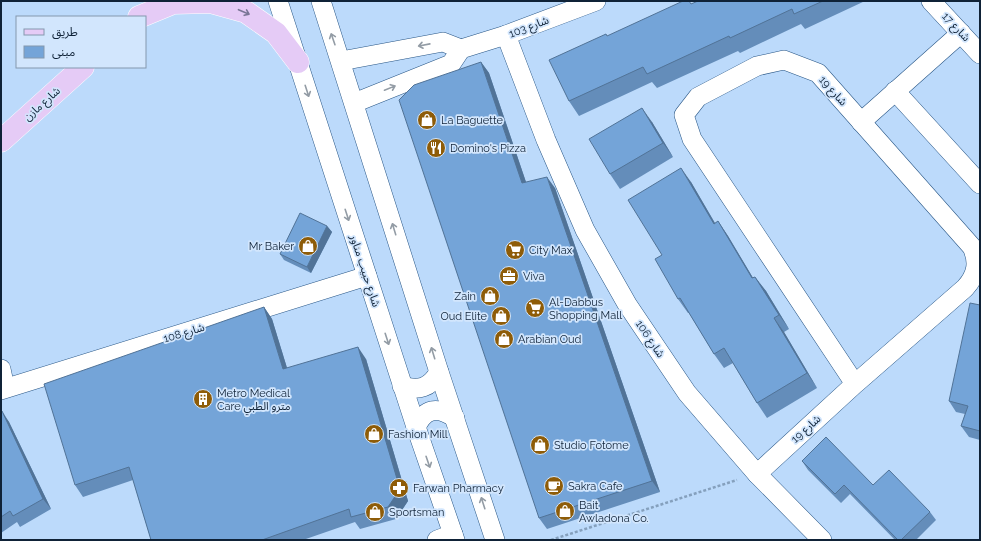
<svg xmlns="http://www.w3.org/2000/svg" width="981" height="541" font-family="Raleway,'Noto Sans Arabic',sans-serif">
<style>
.lines{fill:none;stroke-linecap:round;stroke-linejoin:round}
.minor-casing{stroke:#285686;stroke-width:20}
.major-casing{stroke:#fff;stroke-width:23}
.path{stroke:#85a0bd;stroke-width:2.5;stroke-dasharray:3 2;stroke-linecap:butt}
.minor{stroke:#fff;stroke-width:19}
.major{stroke:#e5cbf6;stroke-width:22}
.wall{fill:#648dba}
.shaded-wall{fill:#517397}
.building{fill:#74a4d8;stroke:#517397}
.oneway{stroke:#7a7696}
.oneway2{stroke:#939ca5}
.labels{text-anchor:middle;dominant-baseline:central;stroke-width:3.5;stroke-linejoin:round;paint-order:stroke}
.street-label{font-size:11px;fill:#0f2237;stroke:#d2e6fd}
.poi-label{font-size:11px;fill:#0f2237;stroke:#d2e6fd;text-anchor:start}
</style>
<rect width="100%" height="100%" fill="#bcdafb"/>
<g class="lines">
<defs>
<g id="minor">
<path d="M278,1l138,426 39,113"/>
<path d="M321,1l118,371 56,168"/>
<path d="M931,1l49,53"/>
<path d="M506,35l40,105 39,90 42,74 60,89 70,81 65,66"/>
<path d="M341,61l102,-19 18,7"/>
<path d="M895,91l85,93"/>
<path d="M354,103l97,-39 10,-15 45,-14 90,-34"/>
<path d="M861,122l100,-89"/>
<path d="M1,369l4,19"/>
<path d="M402,386c17,5 28,2 37,-14"/>
<path d="M1,390l366,-114"/>
<path d="M416,427c9,-19 21,-21 39,-9"/>
<path d="M757,474l98,-90 110,-96c12,-13 14,-26 7,-41l-154,-174 -34,-13 -27,6 -59,31 -14,18 8,24 163,245"/>
<path d="M437,540l16,-6"/>
</g>
<g id="major">
<path d="M139,17l34,-14 37,-1 36,10 30,21 22,29"/>
<path d="M1,141l82,-74"/>
</g>
</defs>
<use href="#minor" class="minor-casing"/>
<use href="#major" class="major-casing"/>
<path class="path" d="M551,540l186,-60"/>
<use href="#minor" class="minor"/>
<use href="#major" class="major"/>
</g>
<g class="wall">
<path d="M698,1h167l-60,28 -4,-5 -61,29 -2,-2 -81,37 -5,-6 -73,34 -10,-15 123,-97z"/>
<path d="M481,62l8,11 37,109 29,6 105,304 -113,37 -8,-11z"/>
<path d="M652,122l21,35 -53,32 -10,-15z"/>
<path d="M691,182l24,41 3,-2 10,15 25,42 2,-1 11,14 23,38 -5,3 33,56 -50,30 -10,-15 -24,-40 -9,5 -10,-14 -25,-41h-1l-10,-14z"/>
<path d="M327,226l5,6 -21,41 -27,-13 -4,-6z"/>
<path d="M980,305v135l-11,-3 -8,-11 4,-12 -9,-2 -7,-11z"/>
<path d="M264,307l8,12 15,49 79,-9 42,142 -12,18 -36,10 -5,-7 -52,18h-152l-18,-60 -50,17 -8,-12z"/>
<path d="M1,412l8,10 42,87 -31,18 -3,-5 -16,11z"/>
<path d="M802,461l71,24 57,27 6,8 -20,20h-21l-45,-46 -9,9 -33,-33z"/>
</g>
<g class="shaded-wall">
<path d="M481,62l8,11 41,121 -8,-11z"/>
<path d="M642,108l10,14 21,35 -10,-14z"/>
<path d="M681,168l10,14 33,57 -10,-15z"/>
<path d="M547,177l8,11 105,304 -8,-11z"/>
<path d="M718,221l10,15 34,57 -10,-15z"/>
<path d="M327,226l5,6 -21,41 -4,-6z"/>
<path d="M755,277l11,14 23,38 -10,-14z"/>
<path d="M264,307l8,12 19,62 -8,-12z"/>
<path d="M774,318l10,14 33,56 -10,-15z"/>
<path d="M358,347l8,12 42,142 -12,18 -8,-12z"/>
<path d="M2,411l7,11 42,87 -8,-10z"/>
</g>
<g class="building">
<path d="M683,1h6l2,3 7,-3h125l-29,13 -2,-5 -62,29 -1,-2 -82,38 -4,-7 -74,34 -20,-41 57,-26 1,2z"/>
<path d="M481,62l41,121 25,-6 105,304 -113,37 -140,-418 15,-15z"/>
<path d="M642,108l21,35 -53,31 -21,-35z"/>
<path d="M681,168l33,56 4,-3 34,57 3,-1 24,38 -5,3 33,55 -50,30 -33,-55 -10,6 -34,-56 -2,1 -23,-40 7,-4 -34,-55z"/>
<path d="M300,213l27,13 -20,41 -27,-13z"/>
<path d="M970,303l10,2v126l-19,-5 7,-20 -19,-5z"/>
<path d="M264,307l19,62 75,-22 42,142 -12,18 -37,10 -2,-8 -87,31h-111l-22,-73 -54,18 -31,-101z"/>
<path d="M2,411l41,88 -30,17 -3,-5 -9,6v-105z"/>
<path d="M826,437l47,48 16,-15 41,42 -29,28h-3l-54,-55 -9,9 -33,-33z"/>
</g>
<defs><path id="oneway-shaft" d="M-6 0H5M1.5-3L5.5 0L1.5 3" fill="none" stroke-width="1.6" stroke-linecap="round" stroke-linejoin="round"/></defs>
<use class="oneway" href="#oneway-shaft" transform="translate(244 12) rotate(23)"/>
<g class="oneway2">
<use href="#oneway-shaft" transform="translate(333 39) rotate(-109)"/>
<use href="#oneway-shaft" transform="translate(424 45) rotate(169)"/>
<use href="#oneway-shaft" transform="translate(390 88) rotate(-22)"/>
<use href="#oneway-shaft" transform="translate(307 91) rotate(72)"/>
<use href="#oneway-shaft" transform="translate(347 215) rotate(72)"/>
<use href="#oneway-shaft" transform="translate(394 229) rotate(-107)"/>
<use href="#oneway-shaft" transform="translate(387 339) rotate(72)"/>
<use href="#oneway-shaft" transform="translate(433 353) rotate(-107)"/>
<use href="#oneway-shaft" transform="translate(428 462) rotate(71)"/>
<use href="#oneway-shaft" transform="translate(483 503) rotate(-108)"/>
</g>
<defs>
<symbol id="shop-disc" viewBox="-11 -11 22 22"><circle r="9.5" fill="#8e5c08" stroke="#d2e6fd"/><path d="M-5-2.5h2.3a2.7 3.5 0 0 1 5.4 0H5L5.5 6h-11ZM-1.5-2.5h3a1.5 2.3 0 0 0-3 0Z" fill="#fff"/></symbol>
<symbol id="restaurant-disc" viewBox="-11 -11 22 22"><circle r="9.5" fill="#8e5c08" stroke="#d2e6fd"/><path d="M-5-6h1v4h1v-4h1v4h1v-4h1v5L-1.5 .5V6h-2V.5L-5-1ZM5-6V6H3V1.5H1.5Q1.5-4 5-6Z" fill="#fff"/></symbol>
<symbol id="supermarket-disc" viewBox="-11 -11 22 22"><circle r="9.5" fill="#8e5c08" stroke="#d2e6fd"/><path d="M-6-5.5h2.5l.6 2H6L4.5 2H-2.5L-4.4-4H-6ZM-1.5 3.2a1.3 1.3 0 1 0 .1 0ZM3 3.2a1.3 1.3 0 1 0 .1 0Z" fill="#fff"/></symbol>
<symbol id="office-disc" viewBox="-11 -11 22 22"><circle r="9.5" fill="#8e5c08" stroke="#d2e6fd"/><path d="M-6-3h4V-5.5h4V-3h4V5H-6ZM-1-4.5V-3h2v-1.5ZM-6 0V1H6V0Z" fill="#fff"/></symbol>
<symbol id="building-disc" viewBox="-11 -11 22 22"><circle r="9.5" fill="#8e5c08" stroke="#d2e6fd"/><path d="M-4-6H4V6H1V3H-1V6H-4ZM-2.5-4.3h1.7v1.8h-1.7ZM.8-4.3h1.7v1.8H.8ZM-2.5-1h1.7V.8h-1.7ZM.8-1h1.7V.8H.8Z" fill="#fff"/></symbol>
<symbol id="cafe-disc" viewBox="-11 -11 22 22"><circle r="9.5" fill="#8e5c08" stroke="#d2e6fd"/><path d="M-5.5-4.5H6V0H3Q3 3.5 0 3.5H-2.5Q-5.5 3.5-5.5 0ZM3-3.2v2h1.7v-2ZM-6 4.5H4V6H-6Z" fill="#fff"/></symbol>
<symbol id="pharmacy-disc" viewBox="-11 -11 22 22"><circle r="9.5" fill="#8e5c08" stroke="#d2e6fd"/><path d="M-2-6h4v4h4v4h-4v4h-4v-4h-4v-4h4Z" fill="#fff"/></symbol>
</defs>
<g fill-rule="evenodd">
<use href="#shop-disc" x="416" y="109" width="22" height="22"/>
<use href="#restaurant-disc" x="425" y="137" width="22" height="22"/>
<use href="#shop-disc" x="297" y="235" width="22" height="22"/>
<use href="#supermarket-disc" x="504" y="239" width="22" height="22"/>
<use href="#office-disc" x="498" y="265" width="22" height="22"/>
<use href="#shop-disc" x="479" y="285" width="22" height="22"/>
<use href="#supermarket-disc" x="524" y="297" width="22" height="22"/>
<use href="#shop-disc" x="490" y="305" width="22" height="22"/>
<use href="#shop-disc" x="493" y="328" width="22" height="22"/>
<use href="#building-disc" x="192" y="388" width="22" height="22"/>
<use href="#shop-disc" x="363" y="423" width="22" height="22"/>
<use href="#shop-disc" x="529" y="434" width="22" height="22"/>
<use href="#cafe-disc" x="543" y="475" width="22" height="22"/>
<use href="#pharmacy-disc" x="388" y="477" width="22" height="22"/>
<use href="#shop-disc" x="554" y="500" width="22" height="22"/>
<use href="#shop-disc" x="364" y="501" width="22" height="22"/>
</g>
<g class="labels">
<g class="street-label">
<text transform="translate(529 27) rotate(-21)">شارع 103</text>
<text transform="translate(956 27) rotate(47)">شارع 17</text>
<text transform="translate(833 91) rotate(48)">شارع 19</text>
<text transform="translate(42 104) rotate(-42)">شارع مازن</text>
<text transform="translate(365 271) rotate(72)">شارع حبيب مناور</text>
<text transform="translate(184 333) rotate(-17)">شارع 108</text>
<text transform="translate(650 339) rotate(56)">شارع 106</text>
<text transform="translate(806 429) rotate(-42)">شارع 19</text>
</g>
<g class="poi-label">
<text x="441" y="120">La Baguette</text>
<text x="450" y="148">Domino's Pizza</text>
<text x="294" y="246" text-anchor="end">Mr Baker</text>
<text x="529" y="250">City Max</text>
<text x="523" y="276">Viva</text>
<text x="476" y="296" text-anchor="end">Zain</text>
<text x="549" y="302">Al-Dabbus<tspan x="549" dy="13">Shopping Mall</tspan></text>
<text x="487" y="316" text-anchor="end">Oud Elite</text>
<text x="518" y="339">Arabian Oud</text>
<text x="217" y="393">Metro Medical<tspan x="217" dy="13">Care مترو الطبي</tspan></text>
<text x="388" y="434">Fashion Mill</text>
<text x="554" y="445">Studio Fotome</text>
<text x="568" y="486">Sakra Cafe</text>
<text x="413" y="488">Farwan Pharmacy</text>
<text x="579" y="505">Bait<tspan x="579" dy="13">Awladona Co.</tspan></text>
<text x="389" y="512">Sportsman</text>
</g>
</g>
<rect width="981" height="541" fill="none" stroke="#0f2237" stroke-width="4"/>
<rect x="16" y="16" width="130" height="52" fill="#d2e6fd" stroke="#8498ae"/>
<rect x="24" y="29" width="20" height="6" fill="#e5cbf6" stroke="#8498ae"/>
<text x="52" y="36" font-size="12" fill="#0f2237">طريق</text>
<rect x="24" y="46" width="20" height="12" fill="#74a4d8" stroke="#8498ae"/>
<text x="52" y="56" font-size="12" fill="#0f2237">مبنى</text>
</svg>
